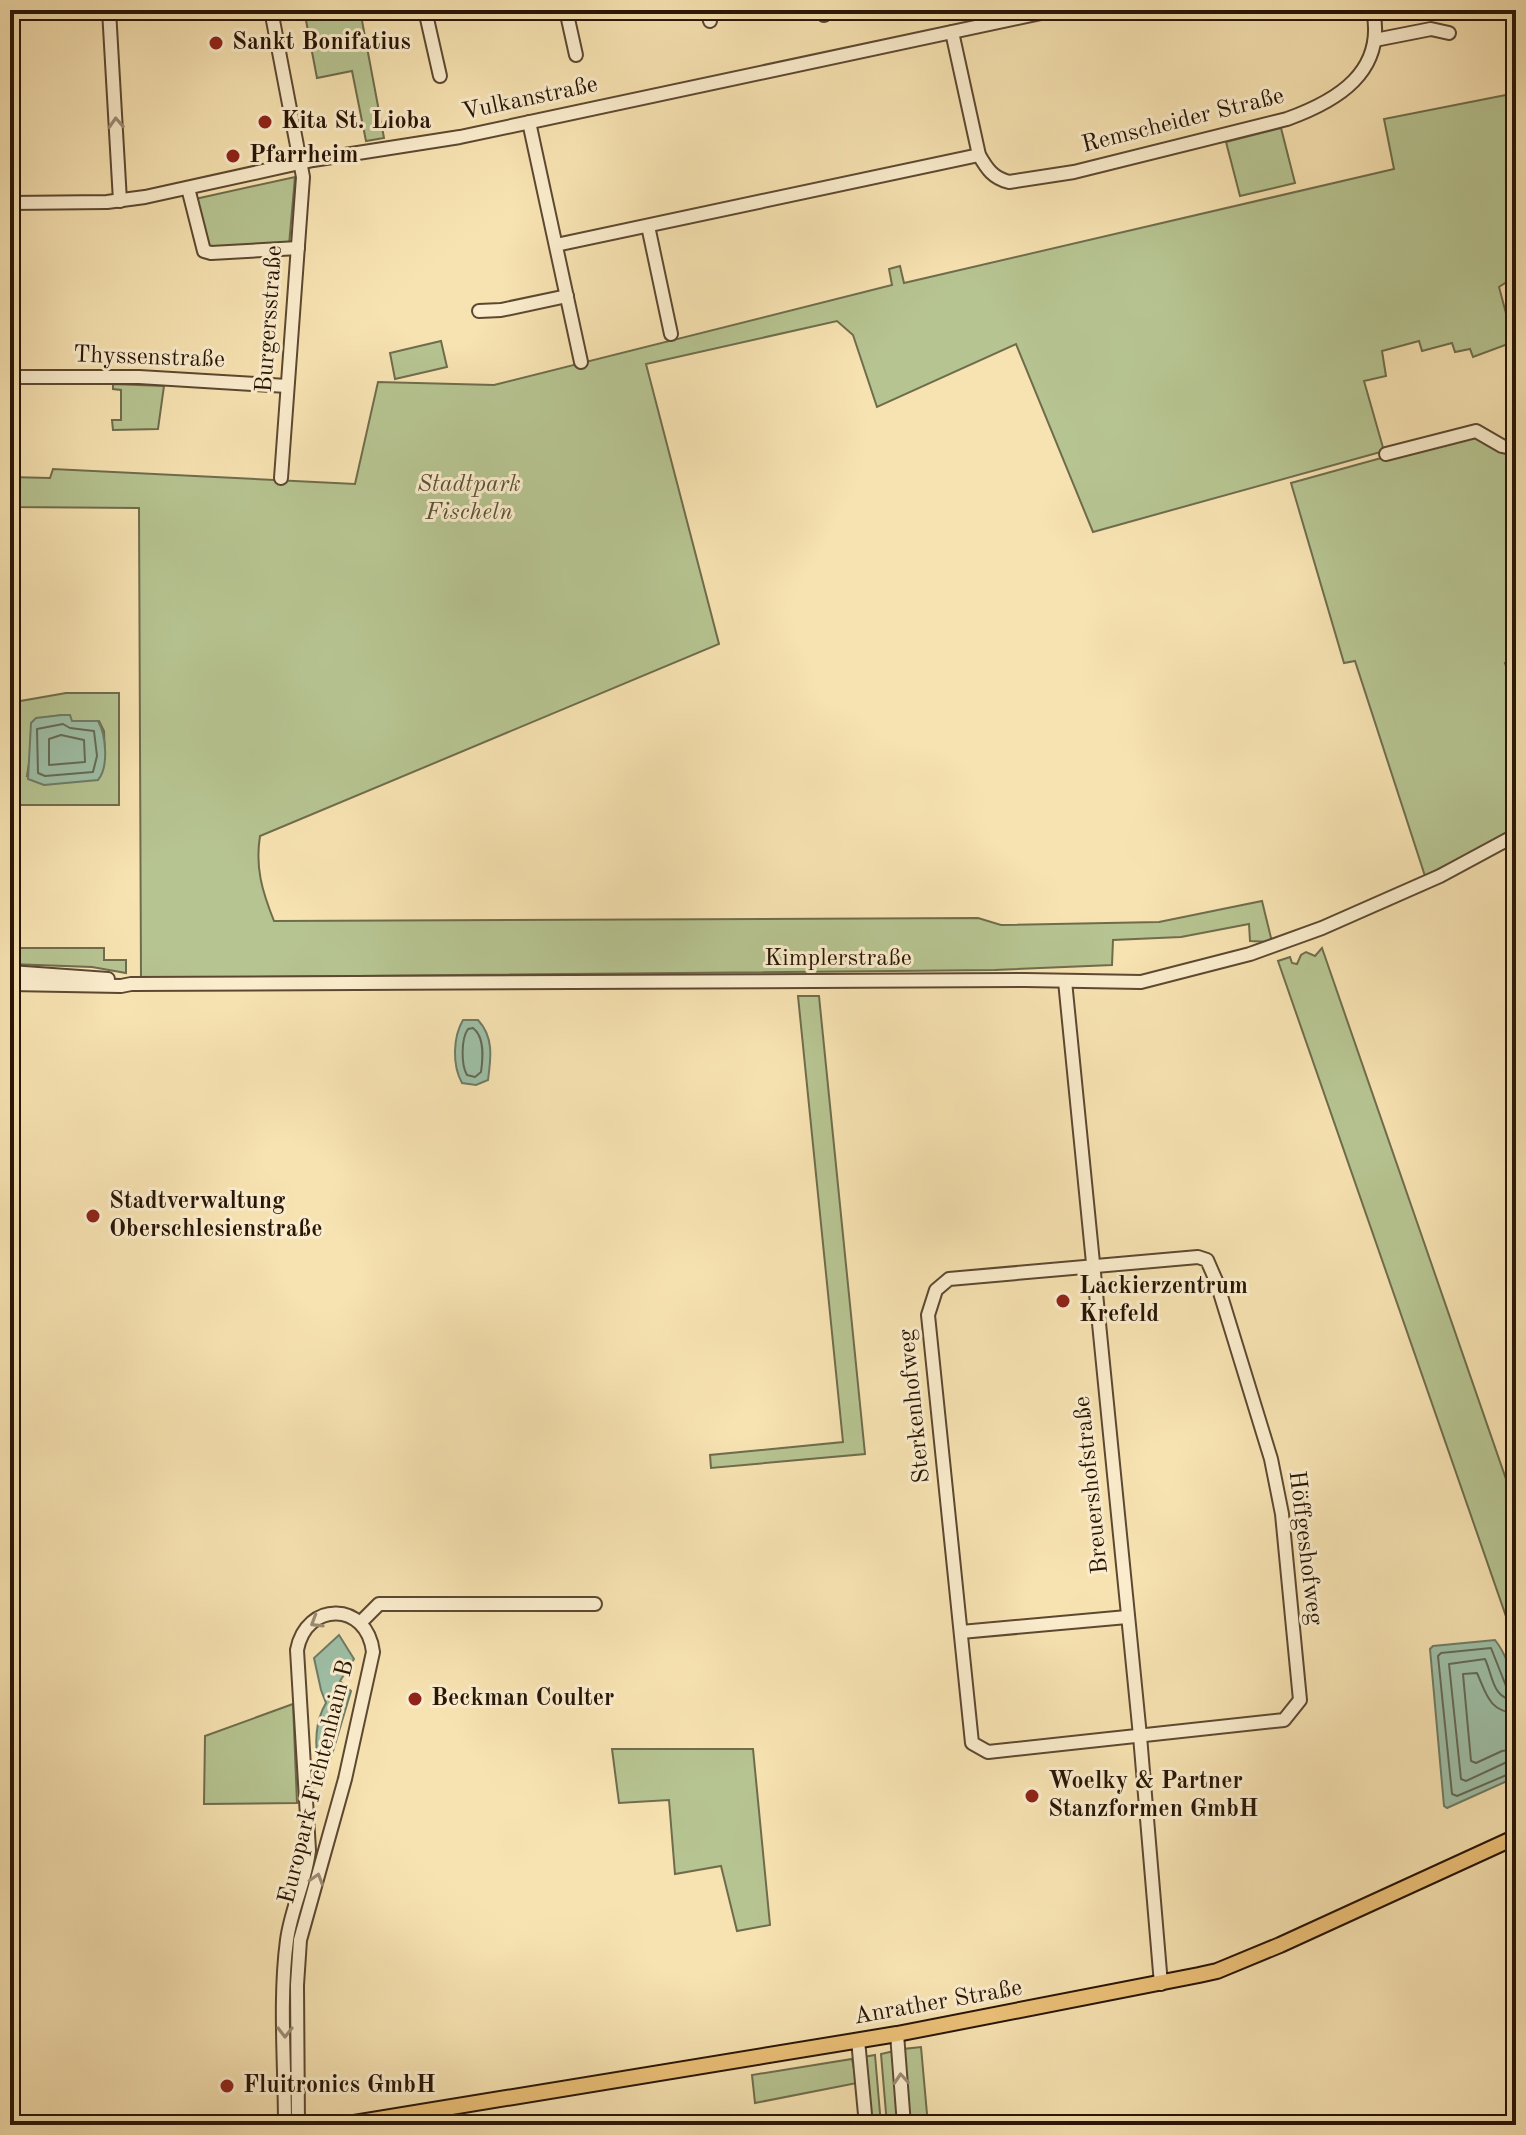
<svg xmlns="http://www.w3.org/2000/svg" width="1526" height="2135" font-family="'Old Standard TT',serif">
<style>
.green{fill:#b6c491;stroke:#6f6c4c;stroke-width:2;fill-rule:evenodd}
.water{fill:#9ebfa6;stroke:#6f7b66;stroke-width:2}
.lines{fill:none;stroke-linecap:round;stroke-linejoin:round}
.shore{stroke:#636a56;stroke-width:2}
.minor-casing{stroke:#5c4831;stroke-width:16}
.major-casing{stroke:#281506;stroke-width:18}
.minor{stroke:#faeccc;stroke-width:12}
.major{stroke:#ecc178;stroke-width:14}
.oneway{stroke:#9c8b73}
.poi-dot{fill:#8f2418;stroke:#faeccc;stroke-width:3}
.labels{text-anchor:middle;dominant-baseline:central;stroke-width:6;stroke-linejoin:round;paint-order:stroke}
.poi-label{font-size:24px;font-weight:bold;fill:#281506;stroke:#faeccc;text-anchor:start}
.street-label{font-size:24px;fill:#281506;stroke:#faeccc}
.park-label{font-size:24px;font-style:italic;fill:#5a5237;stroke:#faeccc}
</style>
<rect width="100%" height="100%" fill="#f7e2b1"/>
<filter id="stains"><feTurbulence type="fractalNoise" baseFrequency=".0025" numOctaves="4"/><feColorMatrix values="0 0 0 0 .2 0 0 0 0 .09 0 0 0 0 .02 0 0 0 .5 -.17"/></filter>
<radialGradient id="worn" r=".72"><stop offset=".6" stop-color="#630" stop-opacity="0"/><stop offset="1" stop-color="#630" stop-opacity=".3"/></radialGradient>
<g class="green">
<path d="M304,10h56l24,128 -18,3 -14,-70 -35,7z"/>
<path d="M1516,93v183l-17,11 12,45 5,-1v10l-43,16 -3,-8 -15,3 -3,-9 -30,8 -3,-10 -37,10 4,25 -22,5 20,70 -291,81 -77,-188 -139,63 -24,-72 -16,-14 -191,43 73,280 -459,192c-5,31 2,55 14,85l704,-3 23,7 158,-3 103,-21 10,41 -22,-1 -1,-17 -68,13 -68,3 -1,25 -117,5 -854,8 -2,-470 -129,-1v-30l40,1 3,-9 302,15 23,-102 116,3 398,-100 -3,-16 11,-3 4,17 490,-114 -10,-50z"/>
<path d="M1281,128l14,55 -55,13 -14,-54z"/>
<path d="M295,177l-6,68 -81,4 -13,-50z"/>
<path d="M441,341l6,26 -52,12 -5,-26z"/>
<path d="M113,384l51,2 -6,43 -45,1 -1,-10h9v-30l-8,-1z"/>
<path d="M1476,434l40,18v208l-11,3 11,34v133l-91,46 -70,-215 -11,2 -53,-180 148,-41z"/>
<path d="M66,693h53v112h-109v-85l5,-18zM62,715l9,6h28l5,10 1,25 -78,20 9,-57z"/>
<path d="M10,941l5,7h89v12h22v13l-34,-6 -82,-3z"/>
<path d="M1322,948l194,560v110l-8,4 -230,-661 12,-4 2,6 5,1 4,-9 5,-3 9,4z"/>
<path d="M798,996h21l46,458 -154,14 -1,-13 133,-13z"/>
<path d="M293,1704l4,99 -93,1 1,-68z"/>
<path d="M612,1749h141l17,176 -33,6 -16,-65 -46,8 -6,-74 -50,3z"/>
<path d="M921,2047l7,78h-20l-5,-76z"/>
<path d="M894,2051l6,74h-13l-6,-71z"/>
<path d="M875,2055l6,70h-12l-6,-68z"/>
<path d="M852,2059l5,24 -102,20 -3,-28z"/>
</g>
<g class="water">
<path d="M62,715h8l2,6h26c8,14 11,46 0,59l-54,5 -16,-6 3,-56 5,-5z"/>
<path d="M463,1020h15c16,17 13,38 10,60l-12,5 -14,-2c-10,-18 -9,-46 1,-63z"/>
<path d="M339,1635l15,24 -14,22 11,10 -24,80 -7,1c-5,-22 -6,-49 6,-69l-5,-13 -7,-32z"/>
<path d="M1495,1640c28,35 21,95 21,137l-69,31 -3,-2 -14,-157 3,-3z"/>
</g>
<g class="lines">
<g class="shore">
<path d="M63,724l7,4 24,3 3,25 -4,16 -48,4 -7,-3 -1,-44z"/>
<path d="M61,735l23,5 1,22 -36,3v-26z"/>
<path d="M473,1028c12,9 10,30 8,44l-6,5 -8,-2c-6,-10 -6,-36 1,-46z"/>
<path d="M1516,1691l-10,-5 -15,-38 -50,5 -3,3 14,138 5,2 59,-25"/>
<path d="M1516,1701c-24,-2 -23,-25 -31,-42l-36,5 12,115 5,2 41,-19 9,-1"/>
<path d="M1516,1713c-27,-1 -30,-20 -39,-40l-14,1 8,87 5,2 26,-12 14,-2"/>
</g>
<defs>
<g id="minor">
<path d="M109,10l11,191"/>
<path d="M271,10l32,167 -22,301"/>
<path d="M425,10l15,66"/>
<path d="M566,10l10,45"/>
<path d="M707,10l3,11"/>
<path d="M823,10l1,5"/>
<path d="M952,32l27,123c8,14 14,23 30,27l65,-10 213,-53c50,-18 99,-47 86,-109"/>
<path d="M1375,40l56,-11 18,4"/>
<path d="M529,122l52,240"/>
<path d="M188,188l16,63 7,2 87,-5"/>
<path d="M10,203l97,-1 38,-5 168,-37 147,-23 595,-127"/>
<path d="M648,226l23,108"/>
<path d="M556,245l423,-90"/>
<path d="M479,311l22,-1 66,-14"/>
<path d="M10,377h129l148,9"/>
<path d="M1386,454l90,-23 26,15 14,3"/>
<path d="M10,972l98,7"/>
<path d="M1065,981l75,755 21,248"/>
<path d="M10,984l111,2 10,-2 894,-4 116,2 109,-28 72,-26 118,-52 76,-41"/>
<path d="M1198,1257l9,3 10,23 54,176 11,55 18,186 -16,20 -296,32 -16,-9 -44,-428 8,-25 13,-11z"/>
<path d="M360,1623l19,-19h216"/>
<path d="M961,1632l166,-15"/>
<path d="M897,2034l7,91"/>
<path d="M858,2040l8,85"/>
<path d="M285,2125c0,-61 -6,-125 2,-185 4,-31 19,-59 22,-90l-12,-200c9,-49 70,-49 76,2l-28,127 -45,161 -3,45 1,140"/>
</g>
<path id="major" d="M342,2125l555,-91 302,-59 18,-4 63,-26 236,-108"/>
</defs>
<use href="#minor" class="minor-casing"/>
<use href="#major" class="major-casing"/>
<use href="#minor" class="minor"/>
<use href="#major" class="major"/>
</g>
<defs><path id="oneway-chevron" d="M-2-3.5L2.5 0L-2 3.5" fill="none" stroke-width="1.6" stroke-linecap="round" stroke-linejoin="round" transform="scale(2)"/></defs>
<g class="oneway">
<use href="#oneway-chevron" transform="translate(116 123) rotate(-93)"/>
<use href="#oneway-chevron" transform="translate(316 1622) rotate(148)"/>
<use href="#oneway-chevron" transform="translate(317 1879) rotate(-73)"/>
<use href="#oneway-chevron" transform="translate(285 2032) rotate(90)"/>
<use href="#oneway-chevron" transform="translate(901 2079) rotate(-94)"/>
</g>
<g class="poi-dot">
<circle cx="216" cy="43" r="8"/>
<circle cx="265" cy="122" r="8"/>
<circle cx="233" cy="156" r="8"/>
<circle cx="93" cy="1216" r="8"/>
<circle cx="1063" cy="1301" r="8"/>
<circle cx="415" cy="1699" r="8"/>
<circle cx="1032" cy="1796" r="8"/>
<circle cx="227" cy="2086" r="8"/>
</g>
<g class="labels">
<g class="poi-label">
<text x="232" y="43">Sankt Bonifatius</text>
<text x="281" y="122">Kita St. Lioba</text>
<text x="249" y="156">Pfarrheim</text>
<text x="109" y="1202">Stadtverwaltung<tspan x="109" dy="28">Oberschlesienstraße</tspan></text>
<text x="1079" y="1287">Lackierzentrum<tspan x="1079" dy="28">Krefeld</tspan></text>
<text x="431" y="1699">Beckman Coulter</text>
<text x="1048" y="1782">Woelky &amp; Partner<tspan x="1048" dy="28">Stanzformen GmbH</tspan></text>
<text x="243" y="2086">Fluitronics GmbH</text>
</g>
<g class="street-label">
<text transform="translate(530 99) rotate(-12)">Vulkanstraße</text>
<text transform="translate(1183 121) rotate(-14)">Remscheider Straße</text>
<text transform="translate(270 319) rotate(-86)">Burgersstraße</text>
<text transform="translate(149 358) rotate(2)">Thyssenstraße</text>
<text x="838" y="959">Kimplerstraße</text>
<text transform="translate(915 1406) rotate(-96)">Sterkenhofweg</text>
<text transform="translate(1092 1485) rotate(-96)">Breuershofstraße</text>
<text transform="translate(1305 1548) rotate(83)">Höffgeshofweg</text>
<text transform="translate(317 1782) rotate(-76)">Europark Fichtenhain B</text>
<text transform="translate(938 2003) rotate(-10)">Anrather Straße</text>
</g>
<g class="park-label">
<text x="469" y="485">Stadtpark<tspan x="469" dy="28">Fischeln</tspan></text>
</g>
</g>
<rect width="1526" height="2135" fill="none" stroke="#f7e2b1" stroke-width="40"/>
<rect x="12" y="12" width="1502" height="2111" fill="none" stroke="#281506" stroke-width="4"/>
<rect x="20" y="20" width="1486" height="2095" fill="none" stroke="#281506" stroke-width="2"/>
<rect width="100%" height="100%" filter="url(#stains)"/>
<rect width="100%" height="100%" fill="url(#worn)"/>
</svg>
